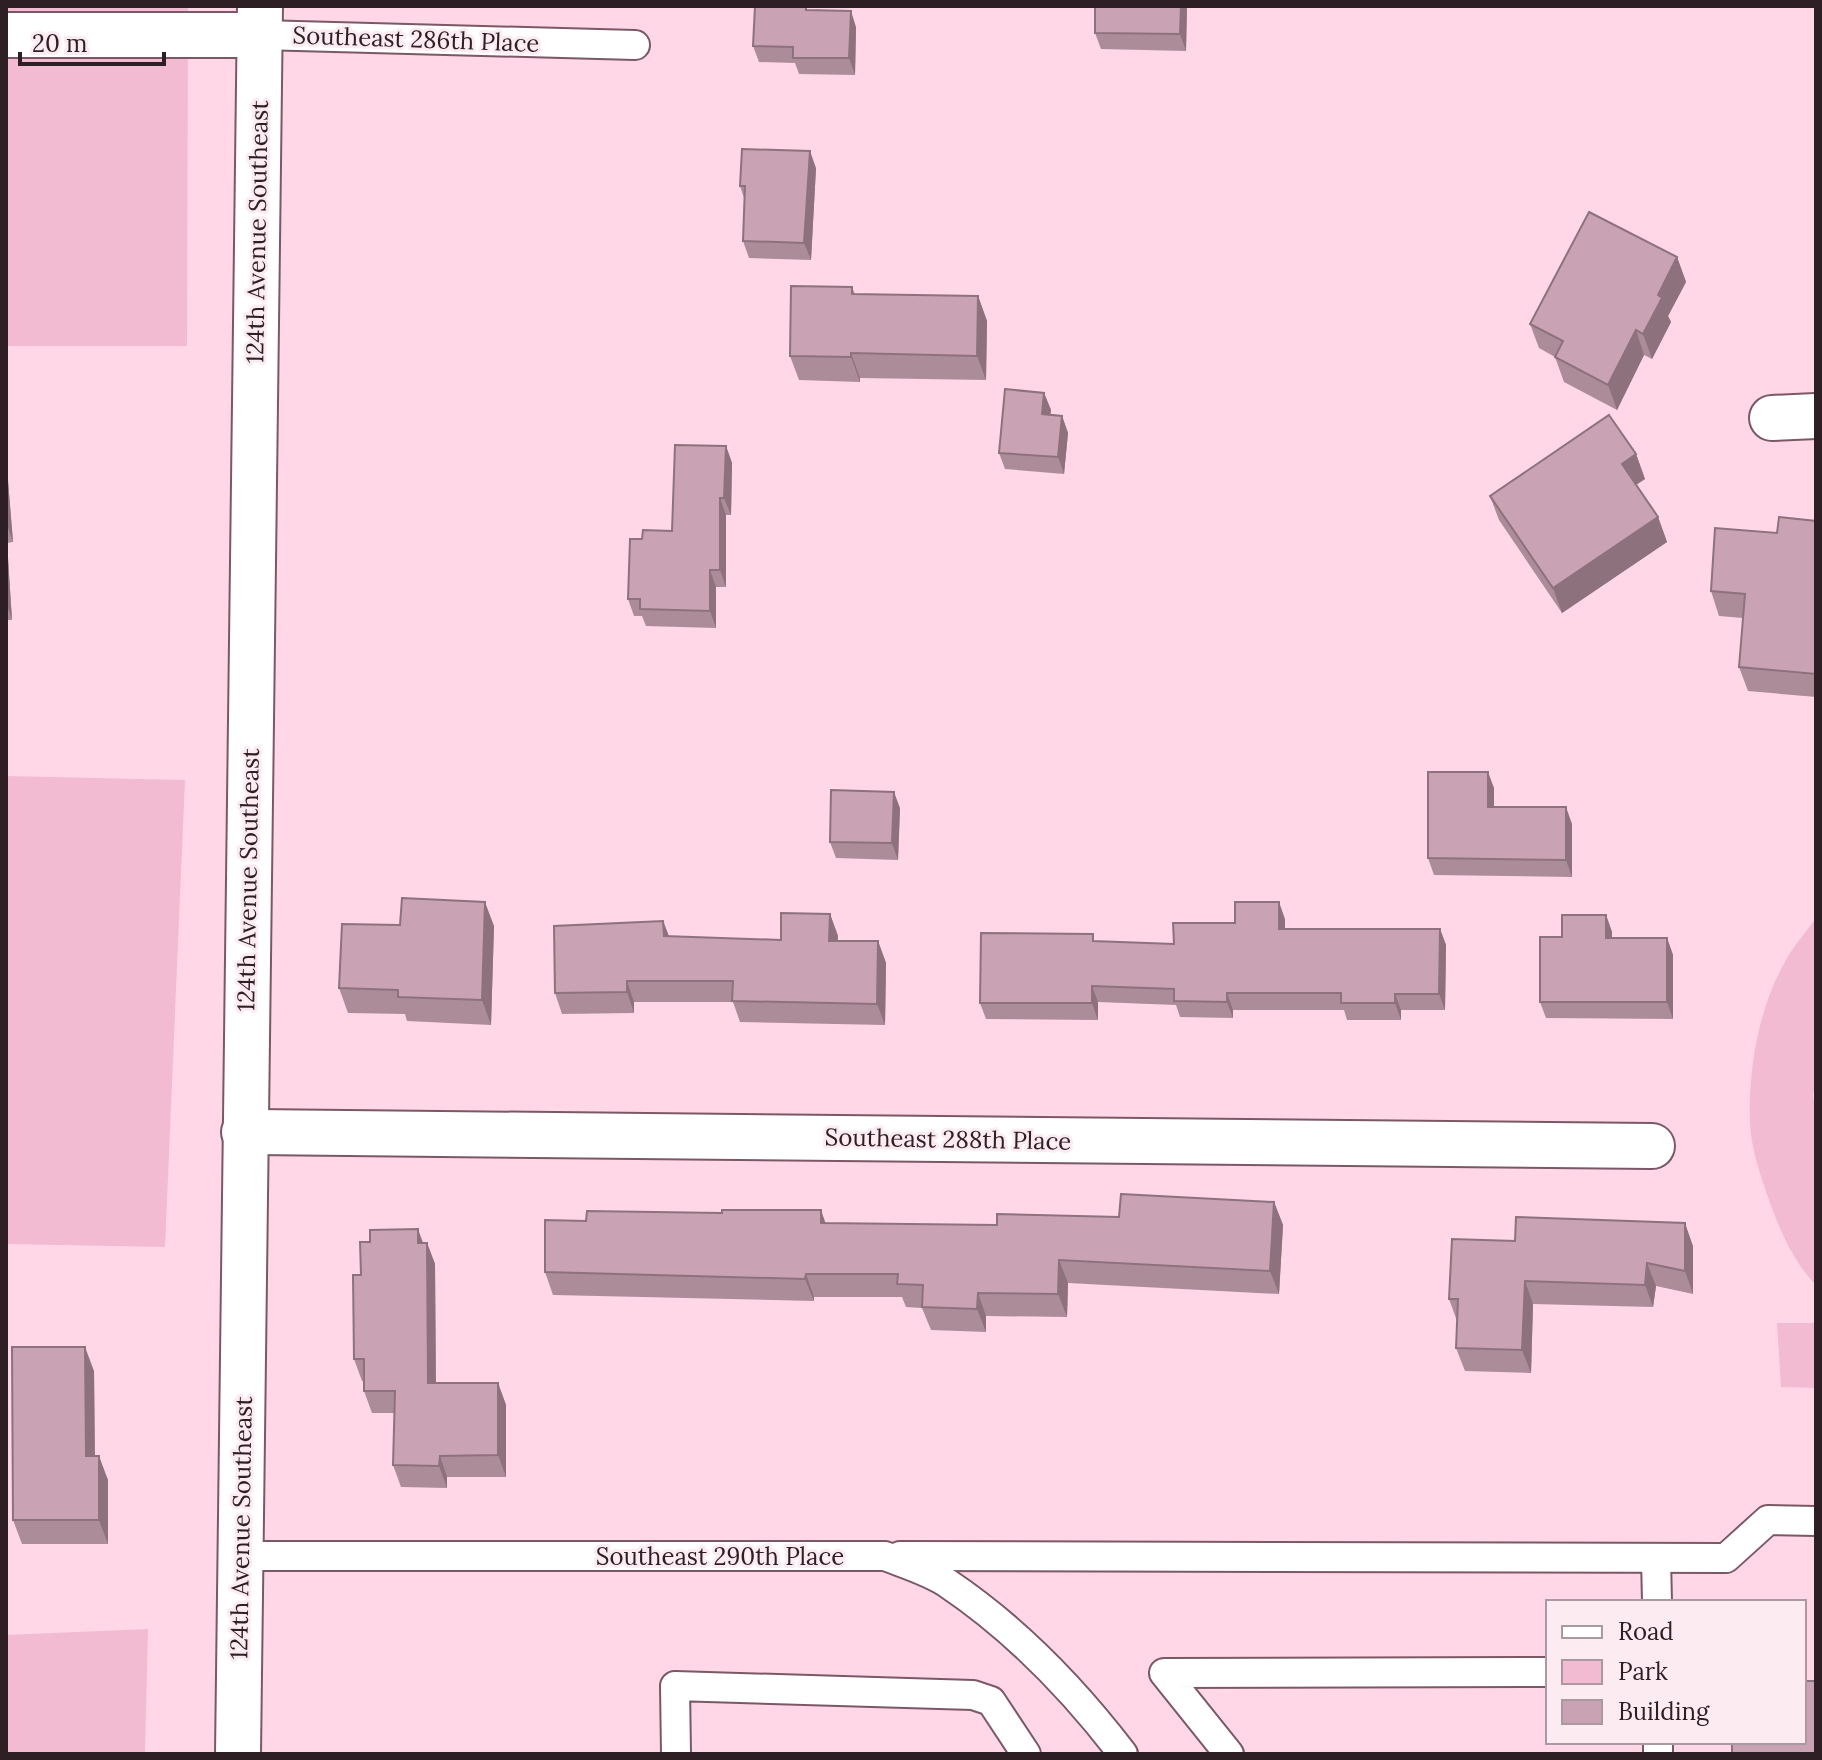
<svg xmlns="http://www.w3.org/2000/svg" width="1822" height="1760" font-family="Lora,serif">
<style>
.green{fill:#f2bbd2}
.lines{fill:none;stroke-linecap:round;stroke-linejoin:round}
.lane-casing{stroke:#7a5866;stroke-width:32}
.street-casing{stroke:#7a5866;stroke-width:48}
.secondary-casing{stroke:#7a5866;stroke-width:48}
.lane{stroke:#fff;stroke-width:28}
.street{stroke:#fff;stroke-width:44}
.secondary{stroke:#fff;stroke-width:44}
.wall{fill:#ad8c9a}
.shaded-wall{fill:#8d727d}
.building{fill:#c9a3b3;stroke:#8d727d;stroke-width:2}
.labels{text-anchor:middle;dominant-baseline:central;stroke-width:6;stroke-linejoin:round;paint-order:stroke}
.street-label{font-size:24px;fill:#2e1f25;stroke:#fcecf2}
</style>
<rect width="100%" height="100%" fill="#ffd7e7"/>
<g class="green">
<path d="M6,6h182l-1,340h-181z"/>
<path d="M6,776l179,4 -20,467 -159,-3z"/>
<path d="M1816,918v160l-3,17 3,20v170c-21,-21 -35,-52 -45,-79 -9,-26 -20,-56 -21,-83 -2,-56 9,-117 37,-165 8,-14 20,-27 29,-40z"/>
<path d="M1777,1323h39v65l-35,-1z"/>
<path d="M148,1629l-3,125h-139v-119z"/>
</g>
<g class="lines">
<defs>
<g id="lane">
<path d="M260,35l375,10"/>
<path d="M241,1556h644c20,8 44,15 62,27 67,45 127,107 176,171"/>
<path d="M900,1556l826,2 42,-38 48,1"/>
<path d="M1656,1558l1,44"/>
<path d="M1658,1742v12"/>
<path d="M676,1754l-1,-68 298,9 18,6 35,53"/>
<path d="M1229,1754l-65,-81 384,-1"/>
</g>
<g id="street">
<path d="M6,35h254"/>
<path d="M1772,418l44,-2"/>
<path d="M244,1132l1408,14"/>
</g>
<path id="secondary" d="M238,1754l22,-1748"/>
</defs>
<use href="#lane" class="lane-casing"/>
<use href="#street" class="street-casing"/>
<use href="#secondary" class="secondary-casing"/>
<use href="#lane" class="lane"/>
<use href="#street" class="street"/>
<use href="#secondary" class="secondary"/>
</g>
<g class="wall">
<path d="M1095,6h92l-1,45 -85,-2 -6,-16z"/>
<path d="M812,10l44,17 -1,48 -56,-1 -4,-11 -36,-1 -6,-16z"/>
<path d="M816,168l-5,92 -62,-2 -6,-17 1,-43 -4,-12z"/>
<path d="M1677,257l9,25 -18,34 3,6 -19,37 -8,-4 -27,55 -53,-28 -9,-25 -16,-9 -9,-24z"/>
<path d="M852,287l3,7 123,2 9,25 -1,59 -126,-2v4l-61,-2 -9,-24z"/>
<path d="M1044,393l7,17 -1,5 12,1 6,17 -4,41 -59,-5 -6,-16z"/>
<path d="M726,446l6,17 -1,52h-5v72h-10v41l-70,-2 -4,-10h-8l-6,-17 14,-60 30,-8z"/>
<path d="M1636,454l9,25 -9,6 22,32 9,25 -105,71 -63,-93 -9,-24z"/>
<path d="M6,456l7,86 -6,1 5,77h-6z"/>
<path d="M1816,521v176l-68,-6 -9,-24 4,-49 -24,-2 -8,-25 66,-58z"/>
<path d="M1494,788v19l78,17v53l-138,-2 -6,-17z"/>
<path d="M900,808l-2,52 -62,-2 -6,-16z"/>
<path d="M830,914l8,22 -1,5h41l8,22 -1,62 -145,-3 -7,-20h-99v11l-72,1 -7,-21 108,-72 6,15 112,4z"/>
<path d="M1606,915l6,17v6h55l6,17v64l-127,-1 -6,-16 22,-65z"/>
<path d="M1285,919v10h155l6,16 -1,65h-44v10h-54l-3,-10h-111v8l-53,-1 -4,-12 -78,-3v18l-112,-1 -6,-16 115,-61 79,2 61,-21z"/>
<path d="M400,925l94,1 -3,99 -84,-4 -2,-7 -57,-1 -9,-25z"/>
<path d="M1274,1202l9,23 -4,69 -211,-11 -1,34 -81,-1v16l-55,-2 -9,-22 -16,-1 -4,-10h-88v4l-261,-6 -8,-23 41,-51 136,-8 104,10 171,2 122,-8z"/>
<path d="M1452,1239l241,7v48l-37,-8 -3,21 -120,-3 -2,69 -66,-2 -9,-23 1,-27 -8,-22z"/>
<path d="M423,1243h4l8,21 1,119h62l8,22v72h-59v11l-46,-1 -8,-22 2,-52h-23l-8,-22v-10h-2l-8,-22 7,-84z"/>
<path d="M94,1371l1,85 13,24v64h-86l-9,-24z"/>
</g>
<g class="shaded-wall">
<path d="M1181,6h6l-1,45 -6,-17z"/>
<path d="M851,11l5,16 -1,48 -6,-17z"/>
<path d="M810,151l6,17 -5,92 -7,-17z"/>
<path d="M1677,257l9,25 -18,34 3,6 -19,37 -9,-25 15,-39z"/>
<path d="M978,296l9,25 -1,59 -9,-24z"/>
<path d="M1636,330l8,25 -27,55 -9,-25z"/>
<path d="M851,353l9,25v4l-9,-25z"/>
<path d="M1044,393l7,17 -3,21 -6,-17z"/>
<path d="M1062,416l6,17 -4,41 -6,-17z"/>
<path d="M726,446l6,17 -1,52 -7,-17z"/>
<path d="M1636,454l9,25 -14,9 -9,-24z"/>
<path d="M6,456l7,86 -7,-20z"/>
<path d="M720,498l6,17v72l-6,-17z"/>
<path d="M1658,517l9,25 -105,71 -9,-25z"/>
<path d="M6,541l1,2 5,77 -6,-18z"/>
<path d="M710,570l6,17v41l-6,-17z"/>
<path d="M1488,772l6,16v36l-6,-17z"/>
<path d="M894,792l6,16 -2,52 -6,-17z"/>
<path d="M1566,807l6,17v53l-6,-17z"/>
<path d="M485,902l9,24 -3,99 -9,-25z"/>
<path d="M1279,902l6,17v26l-6,-16z"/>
<path d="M830,914l8,22 -1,26 -8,-21z"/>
<path d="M1606,915l6,17v23l-6,-17z"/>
<path d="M663,921l8,21 -7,-6z"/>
<path d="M1440,929l6,16 -1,65 -6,-16z"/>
<path d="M1667,938l6,17v64l-6,-17z"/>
<path d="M878,941l8,22 -1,62 -8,-21z"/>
<path d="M627,981l7,21v11l-7,-21z"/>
<path d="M1092,986l6,16v18l-6,-17z"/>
<path d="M1227,993l6,17v8l-6,-16z"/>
<path d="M1395,994l6,16v10l-6,-17z"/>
<path d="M1274,1202l9,23 -4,69 -9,-23z"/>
<path d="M821,1210l8,23 -8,-10z"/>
<path d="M1685,1223l8,23v48l-8,-23z"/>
<path d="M418,1229l8,22 -8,-8z"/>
<path d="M427,1243l8,21 1,141 -8,-22z"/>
<path d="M1059,1260l9,23 -1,34 -9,-23z"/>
<path d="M1647,1263l9,23 -3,21 -8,-22z"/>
<path d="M806,1274l8,23v4l-9,-22z"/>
<path d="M1525,1281l8,23 -2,69 -9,-23z"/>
<path d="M978,1293l8,23v16l-9,-23z"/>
<path d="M85,1347l9,24 1,109 -9,-24z"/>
<path d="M498,1383l8,22v72l-8,-22z"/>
<path d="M99,1456l9,24v64l-9,-24z"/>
<path d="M440,1456l7,21v11l-8,-22z"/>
</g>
<g class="building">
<path d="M755,6h51v4l45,1 -2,47h-56v-11l-40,-1z"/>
<path d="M1095,6h86l-1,28 -85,-1z"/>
<path d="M742,149l68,2 -6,92 -61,-2 2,-55h-5z"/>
<path d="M1589,212l88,45 -19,38 4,3 -19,36 -7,-4 -28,55 -53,-28 8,-16 -33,-17z"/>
<path d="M791,286l61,1v7l126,2 -1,60 -126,-3v4l-61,-1z"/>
<path d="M1005,389l39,4 -2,21 20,2 -4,41 -59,-4z"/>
<path d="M1609,415l27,39 -14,10 36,53 -105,71 -63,-92z"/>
<path d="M675,445l51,1 -2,52h-4v72h-10v41l-70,-2v-10h-12l2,-60h12l1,-9 29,1z"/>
<path d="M1779,517l37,4v153l-77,-7 6,-73 -34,-3 4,-63 62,5z"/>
<path d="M1428,772h60v35h78v53l-138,-2z"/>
<path d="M831,790l63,2 -2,51 -62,-1z"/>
<path d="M402,898l83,4 -3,98 -84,-3v-7l-59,-2 3,-64 58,1z"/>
<path d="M1235,902h44v27h161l-1,65h-44v9h-54v-10h-114v9l-53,-1v-12l-82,-3v17h-112l1,-70 112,1v7l81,3 -1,-21h62z"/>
<path d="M781,913l49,1 -1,27h49l-1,63 -145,-3 1,-20h-106v11l-72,1 -1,-67 109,-5 1,15 117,4z"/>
<path d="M1562,915h44v23h61v64h-127v-65h22z"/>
<path d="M1121,1194l153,8 -4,69 -211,-11 -1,34 -80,-1 -1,16 -55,-2 1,-22 -26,-1 1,-10h-92l-1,5 -260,-7v-52l41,1 1,-10 135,2v-3h99v13l176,2v-11l122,3z"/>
<path d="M1516,1217l169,6v48l-38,-8 -2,22 -120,-4 -3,69 -66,-2 2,-49h-9l3,-60 63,2z"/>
<path d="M418,1229v14h9l1,140h70v72l-58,1 -1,10 -46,-1 2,-74h-31v-32h-10l-1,-84h8l-1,-33h10v-12z"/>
<path d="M12,1347h73l1,109h13v64h-86z"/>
<path d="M1804,1681h12v73h-84v-12h72z"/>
</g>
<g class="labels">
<g class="street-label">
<text transform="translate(416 39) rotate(2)">Southeast 286th Place</text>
<text transform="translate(257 232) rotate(-89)">124th Avenue Southeast</text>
<text transform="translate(248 880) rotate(-89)">124th Avenue Southeast</text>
<text transform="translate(948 1139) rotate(1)">Southeast 288th Place</text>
<text transform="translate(241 1528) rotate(-89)">124th Avenue Southeast</text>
<text x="720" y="1556">Southeast 290th Place</text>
</g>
</g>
<rect width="1822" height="1760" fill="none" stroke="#2e1f25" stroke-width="16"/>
<rect x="1546" y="1600" width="260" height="144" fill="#fcecf2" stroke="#aa9aa0" stroke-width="2"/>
<rect x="1562" y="1626" width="40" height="12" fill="#ffffff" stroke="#aa9aa0" stroke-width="2"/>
<text x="1618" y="1640" font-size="24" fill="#2e1f25">Road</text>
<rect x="1562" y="1660" width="40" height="24" fill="#f2bbd2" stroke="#aa9aa0" stroke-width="2"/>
<text x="1618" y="1680" font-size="24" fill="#2e1f25">Park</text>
<rect x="1562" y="1700" width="40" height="24" fill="#c9a3b3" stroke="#aa9aa0" stroke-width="2"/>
<text x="1618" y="1720" font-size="24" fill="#2e1f25">Building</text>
<path d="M20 52v12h144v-12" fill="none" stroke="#2e1f25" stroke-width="4"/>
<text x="32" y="52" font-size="24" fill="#2e1f25" stroke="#fcecf2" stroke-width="6" paint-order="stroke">20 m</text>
</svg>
